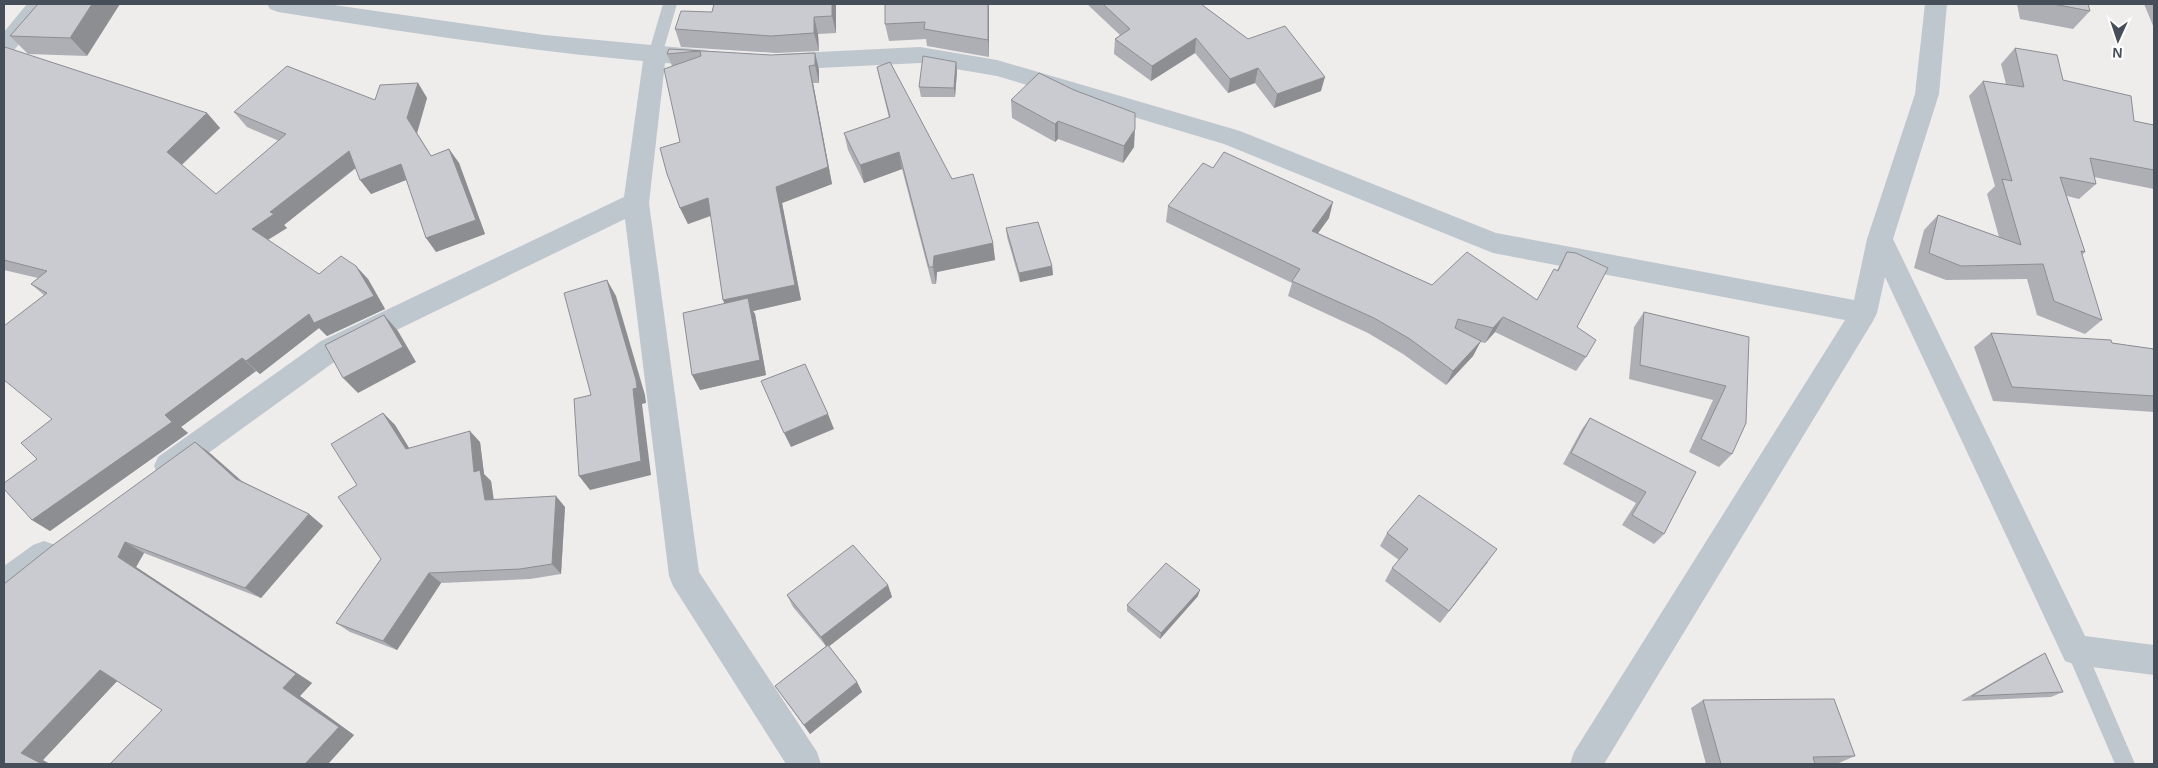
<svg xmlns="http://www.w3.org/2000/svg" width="2158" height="768" font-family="Helvetica,sans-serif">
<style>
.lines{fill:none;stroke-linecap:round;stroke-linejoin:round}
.lane{fill:#bec6ce;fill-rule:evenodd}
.street{fill:#bec6ce;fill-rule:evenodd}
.wall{fill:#aeafb4}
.shaded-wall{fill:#8d8e92}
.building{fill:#cacbd1;stroke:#8d8e92}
</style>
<rect width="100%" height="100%" fill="#efecec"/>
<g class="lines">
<g class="lane">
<path d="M663,4h14l-15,51 -2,4 -5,1 -5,-1 -2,-4z"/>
<path d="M2076,640l7,3 52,121h-20l-49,-114 3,-7z"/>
</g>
<g class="street">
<path d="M27,4h23l-38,49 -8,2v-23z"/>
<path d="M267,4h60l217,31 161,15 8,2 4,6 -4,6 -8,2 -40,-3 -16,140 50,369 118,180 4,12h-35l-113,-178 -4,-10 -44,-357 -284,138 -163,118 -10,4 -10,-4 -4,-9 4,-9 163,-116 303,-144 19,-136c-123,-11 -244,-30 -365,-49l-8,-3z"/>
<path d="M1925,4h22l-8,90 -46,145 192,397 69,9v30l-78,-10 -11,-4 -180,-384 -8,36 -4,8 -269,443h-34l4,-12 271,-432 -352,-67 -269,-109 -227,-68 -77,-13 -142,7 -8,-2 -4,-6 4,-6 8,-2 142,-7 77,13 243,71 256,102 358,67 13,-61 48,-145z"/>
<path d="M44,541l11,4 4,10c-7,16 -38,37 -55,43v-32l29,-21z"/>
</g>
</g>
<g class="wall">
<path d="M38,4l49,52 -59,-2 -18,-18z"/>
<path d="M714,4h122v29l-18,1 1,17 -43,2 -95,-6 -6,-18 37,-17z"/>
<path d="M989,4v53l-62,-11 -1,-7 -37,2 -4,-17z"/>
<path d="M1087,4h114l47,35 73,52 -47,17 -19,-25 -27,10 -33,-40 -44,28 -37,-27 1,-15 5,-4z"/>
<path d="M2017,4h71l2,7 -17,18 -53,-10z"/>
<path d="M2144,4h10v24z"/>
<path d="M4,47l203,66 13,15 -38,37 34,29 63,-53 -32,-14 -13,-15 141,-12 43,-17 9,15 -10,35 14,23 18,-7 10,14 26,71 -49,18 -30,-72 -35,14 -15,-26 -72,57 3,3 -19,12 51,34 49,5 17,30 -58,27 -8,-8 -59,46 -4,-3 -75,56 7,6 -138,98 -18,-11 5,-61 15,-40 -8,-124 -13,-11 7,-6 -34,-8z"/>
<path d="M2015,48l48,32 71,41 20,4v64l-60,-12 2,7 -17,15 -12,-3 18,56 -3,3 20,65 -17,14 -48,-19 -10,-36 -81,1 -32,-12 10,-38 14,-15 61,22 -12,-43 8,-8 -26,-90 14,-15 23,3 -5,-20z"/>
<path d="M669,49l102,6 44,-2 4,17v13h-6l19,101 -50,19 19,97 -48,11 2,3 11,61 -66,15 25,-86 -2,-4 -12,-84 -23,8 -8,-16v-66l-8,-76 -5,-12z"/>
<path d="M877,67l75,112 41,64 2,17 -58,12 -1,12h-4l-30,-115 -38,14 -16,-33 -4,-17 45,-15 -8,-33z"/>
<path d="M957,71l-2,26h-34l-2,-10z"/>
<path d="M1074,90l60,57 -11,16 -65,-24 -3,3 -43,-24 -1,-18z"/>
<path d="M1213,168l116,50 -11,15 114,52 105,15 20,-30 10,-18 10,75 9,30 -10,14 -81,-39 -10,11 -5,-1 -7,14 -27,29 -43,-31 -35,-21 -80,-37 4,-13 -126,-61 2,-16z"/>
<path d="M1006,228l46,38 1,9 -33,7 -13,-45z"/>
<path d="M1644,312l105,25 -17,117 -13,13 -30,-15 24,-52 -84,-21 5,-52z"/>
<path d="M1991,333l121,10 42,6v63l-161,-11 -19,-54z"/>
<path d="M383,413l12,12 14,23 71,-6 4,32 7,7 3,19 71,7 -4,67 -31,5 -89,4 -44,67 -47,-18 -14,-9 45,-64 -24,-74z"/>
<path d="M1590,418l106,54 -32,62 -10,10 -32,-19 14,-22 -73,-39 19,-35z"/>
<path d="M195,442l16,12 31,27 67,33 14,12 -62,72 -117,-45 -8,14 176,116 -12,13 54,39 -26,29h-218l52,-54 -45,-29 -74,79 -39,4v-180z"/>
<path d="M1387,533l101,29 -48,61 -55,-42 7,-13 7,-8 -19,-14z"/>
<path d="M888,585l4,12 -63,49 28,36 5,10 -52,42 -35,-48 51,-40 -33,-39 -6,-12z"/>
<path d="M1198,596l-38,43 -33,-28v-6z"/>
<path d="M2045,653l18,39 -12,5 -90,4 72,-42z"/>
<path d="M1703,700l152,56 -16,7 -24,1h-109l-15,-56z"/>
</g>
<g class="shaded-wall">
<path d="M92,4h28l-33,52 -17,-18z"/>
<path d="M832,4h4v29l-4,-17z"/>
<path d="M988,4h1v53l-1,-17z"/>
<path d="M814,17l4,17 1,17 -5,-18z"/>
<path d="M1196,38l-1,15 -44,28 1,-15z"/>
<path d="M815,53l4,17v13l-4,-18z"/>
<path d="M956,62l1,9 -2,26 -1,-9z"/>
<path d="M809,66l4,17 19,101 -50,19 19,97 -48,11 2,3 11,61 -66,15 -8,-15 38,-59 -7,-16 53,-113z"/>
<path d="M1258,68l-3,15 -27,10 2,-14z"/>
<path d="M1325,77l-4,14 -47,17 3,-14z"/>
<path d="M418,83l9,15 -10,35 23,37 -33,-52z"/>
<path d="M207,113l13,15 -40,38 -13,-14z"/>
<path d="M1058,121v18l-3,3v-18z"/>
<path d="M1135,129l-1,18 -11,16 1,-17z"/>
<path d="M449,149l10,14 26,71 -49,18 -10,-14z"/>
<path d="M349,151l10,14 -75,60 3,3 -23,14 -12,-13 18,-17z"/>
<path d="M899,152l3,17 -38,14 -4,-18z"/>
<path d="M401,164l10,14 -40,16 -11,-14z"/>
<path d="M708,198l7,16 -27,10 -8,-16z"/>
<path d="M1333,202l-4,16 -21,29 4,-16z"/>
<path d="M993,243l2,17 -58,12 -1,12 -3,-17 1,-11z"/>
<path d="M356,266l12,13 17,30 -58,27 -8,-8 -59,46 -14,-13z"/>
<path d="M1052,266l1,9 -33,7 -1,-9z"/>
<path d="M607,280l9,16 29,99 1,8 -4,1 9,71 -61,15 -11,-14z"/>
<path d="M384,315l14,16 18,31 -58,31 -15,-15z"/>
<path d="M1503,317l-8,15 -10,11 8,-15z"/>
<path d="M1481,341l-8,15 -27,29 7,-14z"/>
<path d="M242,358l14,13 -75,56 7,6 -138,98 -18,-11 133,-105z"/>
<path d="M383,413l12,12 22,36 -11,-12z"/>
<path d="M828,414l6,15 -43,18 -7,-14z"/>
<path d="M470,431l10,11 4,32 7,7 4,30 -10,-11 -11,-28z"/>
<path d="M195,442l16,12 40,36 -15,-11z"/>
<path d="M556,496l9,11 -4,67 -9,-10z"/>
<path d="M309,514l14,12 -62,72 -16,-10z"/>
<path d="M125,542l19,11 -8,14 176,116 -12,13 54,39 -26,29h-23l-22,-76 -165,-131z"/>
<path d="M429,573l12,10 -44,67 -14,-9z"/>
<path d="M888,585l4,12 -65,51 -6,-11z"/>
<path d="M1200,590l-2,6 -38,43 1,-6z"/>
<path d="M100,670l20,8 -77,82 7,4h-8l-21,-11z"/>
<path d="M857,682l5,10 -52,42 -6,-9z"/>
</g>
<g class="building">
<path d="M38,4h54l-22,34 -60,-2z"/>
<path d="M714,4h118v12l-18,1v16l-43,3 -96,-7 6,-18 31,1z"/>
<path d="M885,4h103v36l-64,-11 1,-7 -40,2z"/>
<path d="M1103,4h98l47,35 37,-13 40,51 -48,17 -19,-26 -28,11 -34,-41 -44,28 -37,-27 15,-10z"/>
<path d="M2053,4h35l2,7z"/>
<path d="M4,47l4,1 199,65 -40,39 49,42 70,-60 -52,-22 53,-46 88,34 5,-15 38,-2 -11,35 24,38 18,-7 27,71 -50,18 -25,-74 -41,16 -11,-29 -79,61 4,2 -22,15 67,45 22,-18 15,10 18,30 -60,27 -5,-9 -63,47 -4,-3 -77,57 7,7 -140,98 -28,-31v-6l33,-24 -16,-16 31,-24 -48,-39v-54l43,-33 -16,-9 16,-13 -43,-11z"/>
<path d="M2015,48l42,7 6,25 68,16 3,25 20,4v45l-64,-12 6,26 -36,-7 25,75 -4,-1 21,69 -48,-19 -11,-37 -82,2 -32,-13 9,-38 83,30 -19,-66 10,2 -29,-100 41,6z"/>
<path d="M669,49l102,6 44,-2v12l-6,1 19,101 -52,20 19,98 -72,15 -15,-102 -28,10 -13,-34 -7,-26 20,-6 -16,-73 37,-13 -1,-5 -33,3z"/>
<path d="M923,56l33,6 -2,26 -35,-1z"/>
<path d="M890,62l62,117 21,-5 20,69 -59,13 -1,11h-4l-30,-115 -39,13 -16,-32 46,-16 -13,-50z"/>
<path d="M1039,73l35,17 61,23v16l-11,17 -66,-25 -3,3 -44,-24z"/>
<path d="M1224,152l109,50 -21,29 120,54 35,-33 70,48 17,-31 4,2 9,-19 9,1 32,15 -31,59 19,13 -10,17 -83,-40 -10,11 -35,-9 -3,9 26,13 -28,30 -43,-32 -36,-21 -82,-37 8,-12 -132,-63 35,-43 10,5z"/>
<path d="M1038,222l14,44 -33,7 -13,-45z"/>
<path d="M607,280l29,100 1,8 -4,1 8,72 -62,15 -5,-77 17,-4 -27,-102z"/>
<path d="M748,298l12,62 -68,15 -9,-62z"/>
<path d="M1644,312l105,25 -3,86 -14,31 -31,-15 25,-53 -86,-21z"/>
<path d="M384,315l19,32 -60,31 -18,-33z"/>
<path d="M1991,333l120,7 1,3 42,6v47l-142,-9z"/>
<path d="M805,364l23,50 -44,19 -23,-52z"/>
<path d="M383,413l23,36 64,-18 4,41 6,-2 5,30 71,-4 -4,68 -32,5 -91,4 -46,68 -47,-18 45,-64 -43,-62 19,-12 -26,-41z"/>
<path d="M1590,418l106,54 -32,62 -32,-19 14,-23 -75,-39z"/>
<path d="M195,442l41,37 73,35 -64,74 -120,-46 -7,15 178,117 -13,14 56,39 -34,37h-195l52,-54 -62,-40 -79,83 21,11h-38v-180l49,-39z"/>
<path d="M1419,495l78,54 -48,62 -57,-43 16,-19 -21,-16z"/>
<path d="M853,545l35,40 -67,52 -34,-42z"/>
<path d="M1166,563l34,27 -39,43 -34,-28z"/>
<path d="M828,645l29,37 -53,43 -29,-39z"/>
<path d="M2045,653l18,39 -91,4z"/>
<path d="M1834,699l21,57 -42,1 2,7h-94l-18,-64z"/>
</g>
<rect width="2158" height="768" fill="none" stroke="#464e59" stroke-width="10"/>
<g transform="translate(2118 40) rotate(183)" stroke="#ffffff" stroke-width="4" paint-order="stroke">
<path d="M0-4L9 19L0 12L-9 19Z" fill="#464e59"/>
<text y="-8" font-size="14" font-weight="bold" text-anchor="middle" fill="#464e59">N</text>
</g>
</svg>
